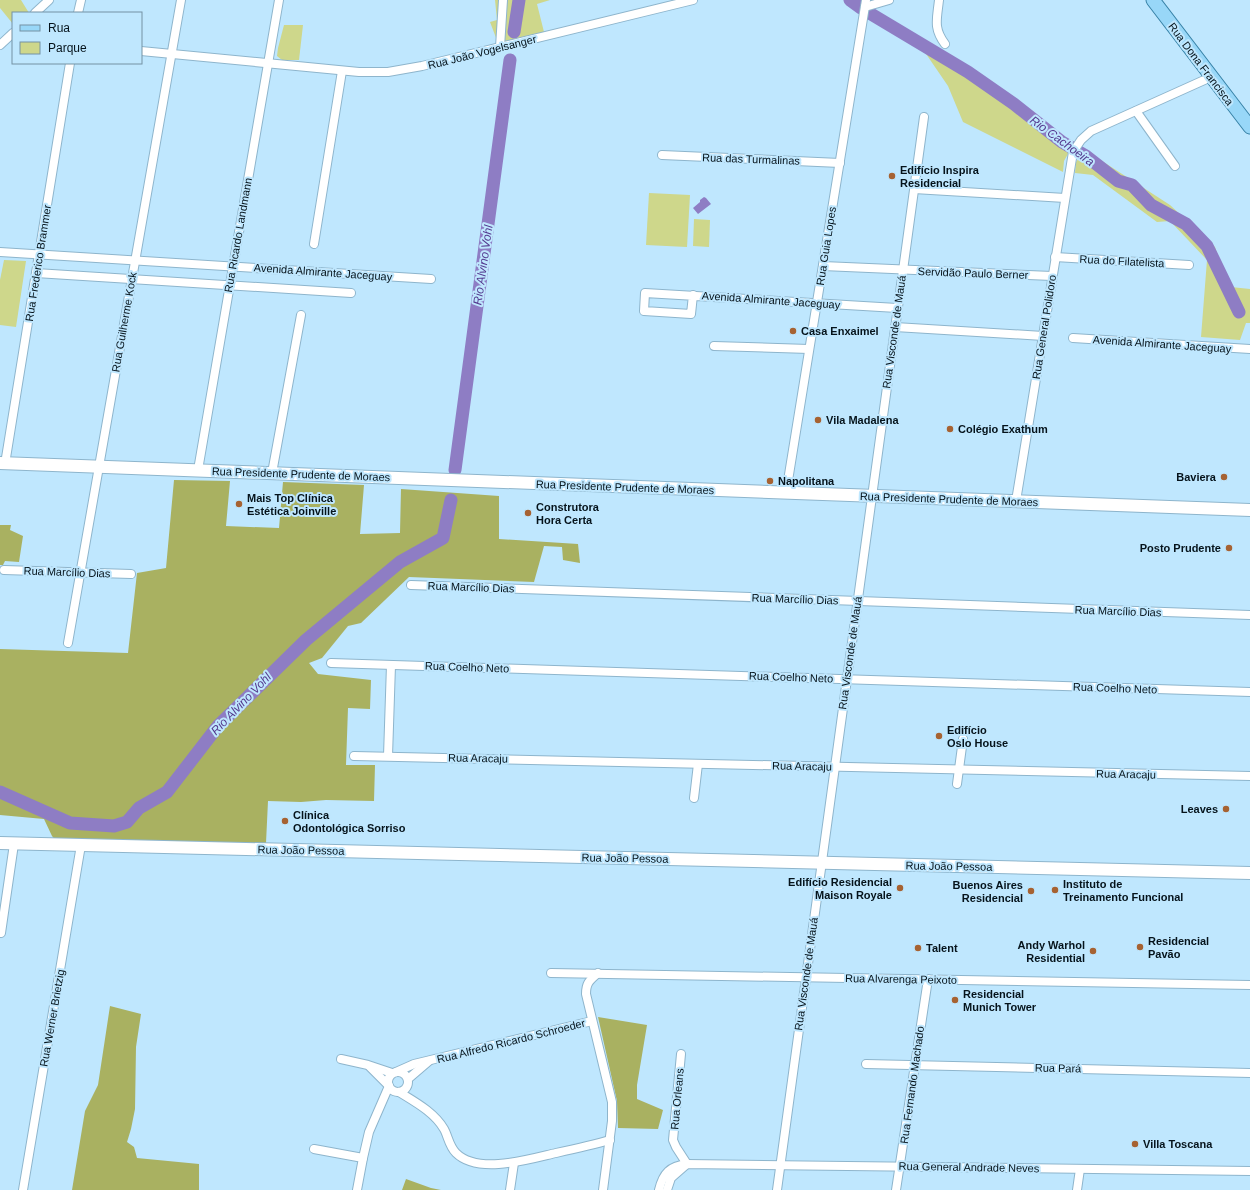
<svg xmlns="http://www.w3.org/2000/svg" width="1250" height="1190" font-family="Helvetica,sans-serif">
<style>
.green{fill:#ced78b}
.forest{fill:#a9b161}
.water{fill:#8e7dc4}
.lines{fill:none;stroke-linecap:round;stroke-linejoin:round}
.river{stroke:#8e7dc4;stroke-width:13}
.street-casing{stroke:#8eb5cc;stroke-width:10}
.secondary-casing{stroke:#8eb5cc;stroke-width:14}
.primary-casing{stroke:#3882a7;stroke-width:15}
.street{stroke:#fff;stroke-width:8}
.secondary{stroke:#fff;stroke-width:12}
.primary{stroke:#98d7f8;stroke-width:13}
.poi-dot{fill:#a66232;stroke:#bfe7fe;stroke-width:1.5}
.labels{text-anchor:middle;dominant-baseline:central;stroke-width:4;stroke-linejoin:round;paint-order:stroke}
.street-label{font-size:11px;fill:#05131b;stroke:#bfe7fe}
.poi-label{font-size:11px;font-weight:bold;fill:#05131b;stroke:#bfe7fe;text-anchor:start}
.water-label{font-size:12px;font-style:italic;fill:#53388e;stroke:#bfe7fe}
</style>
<rect width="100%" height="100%" fill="#bfe7fe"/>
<g class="green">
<path d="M0,0h21l8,13h-16v11l-13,-16z"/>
<path d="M495,0h55l-13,4 7,28 -35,10 -11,1 -8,-21 7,-2z"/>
<path d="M284,25h19l-4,35h-17l-5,-4 1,-8z"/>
<path d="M922,48l26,17 6,2 2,4 26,12 20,19 6,1 6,6 5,-1 10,4 7,11 11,9v2l1,2 8,3 1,2 7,4 5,7 -5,9 -1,11 -100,-50 -15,-36z"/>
<path d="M1085,150l85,55 45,42 9,27 7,13 19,2v34h-4l-6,17 -39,-3 6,-77 -37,-39 -13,1 -64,-47 -18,-2 1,-11z"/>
<path d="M649,193l41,2 -3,52 -41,-2z"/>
<path d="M694,219l16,1 -1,27 -16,-1z"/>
<path d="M4,260l22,1 -10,66 -16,-2v-45z"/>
</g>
<g class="forest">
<path d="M174,480l56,1 -4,45 53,2 4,-46 81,3 -4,49 40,-1 1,-44 98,7v43l79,5 2,19 -17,-3 -1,-13 -18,-1 -10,36 -125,-5 -48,46 -13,3 -26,32 -13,5 9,11 53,6 -1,29 -22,-1 -2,57h29l-1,36 -48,-1 -25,2 -33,-1 -2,42 -209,-1 -5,-6 -8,-17 -44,-4v-166l128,4 9,-80 29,-5z"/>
<path d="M0,525h11l-1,5 13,6 -4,26 -14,-1 -2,4h-3z"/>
<path d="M110,1006l31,8 -5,33 -1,62 -4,20 -4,13 7,5 3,11 62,6v26h-127l13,-79 13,-26z"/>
<path d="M598,1017l49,8 -10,60v14l26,11 -5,19 -40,-1 -1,-27z"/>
<path d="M406,1179l25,9 10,2h-39z"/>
</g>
<path class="water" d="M704,197l2,1 5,6 -13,10 -5,-6 7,-6v-2z"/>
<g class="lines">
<g class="river">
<path d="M850,0l11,8 107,64 46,32 48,38 24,14 32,25 14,4 19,20 35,19 21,22 32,66"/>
<path d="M514,32l5,-32"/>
<path d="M455,470l55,-410"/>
<path d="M0,792l70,31 44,3 13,-4 12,-14 28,-16 51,-66 88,-86 94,-78 43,-24 8,-38"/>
</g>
<defs>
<g id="street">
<path d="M939,0c-2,19 -6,28 6,44"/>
<path d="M865,7l24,-7"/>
<path d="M35,13l14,-13"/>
<path d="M78,13l3,-13"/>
<path d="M0,45l13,-12"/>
<path d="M500,47l3,-47"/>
<path d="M141,51l218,21h29l34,-6 271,-66"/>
<path d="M1136,111l39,55"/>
<path d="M662,155l178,8"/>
<path d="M914,189l151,9"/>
<path d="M314,244l28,-173"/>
<path d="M0,252l431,27"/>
<path d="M1055,257l134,8"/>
<path d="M823,266l229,10"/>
<path d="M36,273l315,20"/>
<path d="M693,295l-2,19 -47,-3 1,-18 252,15"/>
<path d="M895,327l148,9"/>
<path d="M1073,338l177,11"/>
<path d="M714,346l95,3"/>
<path d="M5,464l65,-401"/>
<path d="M198,470l81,-470"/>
<path d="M272,473l29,-158"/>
<path d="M786,493l80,-493"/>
<path d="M1016,501l57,-349 8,-12 10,-9 120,-54"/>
<path d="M4,570l127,4"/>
<path d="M411,585l839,30"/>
<path d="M68,643l113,-643"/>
<path d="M331,663l919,29"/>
<path d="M354,756l896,20"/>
<path d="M388,756l3,-91"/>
<path d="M957,784l6,-45"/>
<path d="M694,798l4,-34"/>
<path d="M1,933l13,-89"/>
<path d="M551,973l699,12"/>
<path d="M598,973c-9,8 -12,10 -12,21l26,108v19l-9,69"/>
<path d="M681,1054l-8,86 3,7 11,17"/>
<path d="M341,1059l27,6 24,8"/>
<path d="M866,1064l384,9"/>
<path d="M370,1067l17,17"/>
<circle cx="398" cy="1082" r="10"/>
<path d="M396,1072l18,-8 178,-43"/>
<path d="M408,1079l21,-18"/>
<path d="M399,1092c16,10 35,20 45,37 4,7 5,17 12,24 22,22 74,6 100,0 18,-4 36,-8 54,-13"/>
<path d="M314,1149l49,9"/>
<path d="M23,1190l58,-345"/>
<path d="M357,1190l6,-32 6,-26 20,-46"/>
<path d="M510,1190l4,-27"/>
<path d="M659,1190c4,-17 11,-24 28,-26l563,7"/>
<path d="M667,1190l4,-12 16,-14"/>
<path d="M777,1190l147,-1073"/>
<path d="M896,1190l32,-211"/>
<path d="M1077,1190l3,-21"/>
</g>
<g id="secondary">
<path d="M0,463l1250,47"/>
<path d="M0,843l1250,30"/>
</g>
<path id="primary" d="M1153,0l97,127"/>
</defs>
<use href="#street" class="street-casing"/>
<use href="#secondary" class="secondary-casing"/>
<use href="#primary" class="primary-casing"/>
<use href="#street" class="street"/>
<use href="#secondary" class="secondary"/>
<use href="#primary" class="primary"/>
</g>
<g class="poi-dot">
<circle cx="892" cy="176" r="4"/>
<circle cx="793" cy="331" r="4"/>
<circle cx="818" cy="420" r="4"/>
<circle cx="950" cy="429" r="4"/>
<circle cx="1224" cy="477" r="4"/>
<circle cx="770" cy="481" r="4"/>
<circle cx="239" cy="504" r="4"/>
<circle cx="528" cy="513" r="4"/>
<circle cx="1229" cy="548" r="4"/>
<circle cx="939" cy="736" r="4"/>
<circle cx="1226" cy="809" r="4"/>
<circle cx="285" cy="821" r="4"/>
<circle cx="900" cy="888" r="4"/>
<circle cx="1055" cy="890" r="4"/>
<circle cx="1031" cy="891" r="4"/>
<circle cx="1140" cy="947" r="4"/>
<circle cx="918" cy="948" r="4"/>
<circle cx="1093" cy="951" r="4"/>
<circle cx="955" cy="1000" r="4"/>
<circle cx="1135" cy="1144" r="4"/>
</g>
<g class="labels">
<g class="street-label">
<text transform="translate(482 52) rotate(-14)">Rua João Vogelsanger</text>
<text transform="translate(1201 64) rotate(53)">Rua Dona Francisca</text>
<text transform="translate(751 159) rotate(2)">Rua das Turmalinas</text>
<text transform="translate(238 235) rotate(-80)">Rua Ricardo Landmann</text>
<text transform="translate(826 246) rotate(-81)">Rua Guia Lopes</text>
<text transform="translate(1122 261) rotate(3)">Rua do Filatelista</text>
<text transform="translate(38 263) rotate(-81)">Rua Frederico Brammer</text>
<text transform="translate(323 272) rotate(4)">Avenida Almirante Jaceguay</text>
<text transform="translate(973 273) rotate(2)">Servidão Paulo Berner</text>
<text transform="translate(771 300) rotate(4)">Avenida Almirante Jaceguay</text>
<text transform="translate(124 322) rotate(-80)">Rua Guilherme Kock</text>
<text transform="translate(1044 327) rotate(-81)">Rua General Polidoro</text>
<text transform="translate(894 332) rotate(-82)">Rua Visconde de Mauá</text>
<text transform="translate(1162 344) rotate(4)">Avenida Almirante Jaceguay</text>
<text transform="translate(301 474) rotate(2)">Rua Presidente Prudente de Moraes</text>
<text transform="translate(625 487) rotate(2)">Rua Presidente Prudente de Moraes</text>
<text transform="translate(949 499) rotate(2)">Rua Presidente Prudente de Moraes</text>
<text transform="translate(67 572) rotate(2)">Rua Marcílio Dias</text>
<text transform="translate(471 587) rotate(2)">Rua Marcílio Dias</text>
<text transform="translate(795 599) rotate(2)">Rua Marcílio Dias</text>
<text transform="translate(1118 611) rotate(2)">Rua Marcílio Dias</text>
<text transform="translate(850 653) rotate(-82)">Rua Visconde de Mauá</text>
<text transform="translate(467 667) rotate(2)">Rua Coelho Neto</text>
<text transform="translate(791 677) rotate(2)">Rua Coelho Neto</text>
<text transform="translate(1115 688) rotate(2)">Rua Coelho Neto</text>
<text transform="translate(478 758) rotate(1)">Rua Aracaju</text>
<text transform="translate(802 766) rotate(1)">Rua Aracaju</text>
<text transform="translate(1126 774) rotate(1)">Rua Aracaju</text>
<text transform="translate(301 850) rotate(1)">Rua João Pessoa</text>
<text transform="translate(625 858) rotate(1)">Rua João Pessoa</text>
<text transform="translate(949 866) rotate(1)">Rua João Pessoa</text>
<text transform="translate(806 974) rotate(-82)">Rua Visconde de Mauá</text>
<text transform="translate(901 979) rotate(1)">Rua Alvarenga Peixoto</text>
<text transform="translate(52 1018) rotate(-80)">Rua Werner Brietzig</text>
<text transform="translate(511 1041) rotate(-14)">Rua Alfredo Ricardo Schroeder</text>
<text transform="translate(1058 1068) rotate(1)">Rua Pará</text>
<text transform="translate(912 1085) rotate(-82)">Rua Fernando Machado</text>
<text transform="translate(677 1099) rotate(-85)">Rua Orleans</text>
<text transform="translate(969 1167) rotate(1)">Rua General Andrade Neves</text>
</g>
<g class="poi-label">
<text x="900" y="170">Edifício Inspira<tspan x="900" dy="13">Residencial</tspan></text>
<text x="801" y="331">Casa Enxaimel</text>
<text x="826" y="420">Vila Madalena</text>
<text x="958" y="429">Colégio Exathum</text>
<text x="1216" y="477" text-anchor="end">Baviera</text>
<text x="778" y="481">Napolitana</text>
<text x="247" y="498">Mais Top Clínica<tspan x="247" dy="13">Estética Joinville</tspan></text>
<text x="536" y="507">Construtora<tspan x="536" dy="13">Hora Certa</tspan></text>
<text x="1221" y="548" text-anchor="end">Posto Prudente</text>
<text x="947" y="730">Edifício<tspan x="947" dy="13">Oslo House</tspan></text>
<text x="1218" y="809" text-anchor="end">Leaves</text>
<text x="293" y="815">Clínica<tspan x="293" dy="13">Odontológica Sorriso</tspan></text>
<text x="892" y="882" text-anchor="end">Edifício Residencial<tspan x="892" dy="13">Maison Royale</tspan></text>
<text x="1063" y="884">Instituto de<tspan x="1063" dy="13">Treinamento Funcional</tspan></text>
<text x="1023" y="885" text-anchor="end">Buenos Aires<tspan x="1023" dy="13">Residencial</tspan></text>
<text x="1148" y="941">Residencial<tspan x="1148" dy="13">Pavão</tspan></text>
<text x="1085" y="945" text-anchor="end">Andy Warhol<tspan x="1085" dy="13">Residential</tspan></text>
<text x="926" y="948">Talent</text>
<text x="963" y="994">Residencial<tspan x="963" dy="13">Munich Tower</tspan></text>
<text x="1143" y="1144">Villa Toscana</text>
</g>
<g class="water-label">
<text transform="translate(1062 141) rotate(36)">Rio Cachoeira</text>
<text transform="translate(483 265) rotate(-82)">Rio Alvino Vohl</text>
<text transform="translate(241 704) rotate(-46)">Rio Alvino Vohl</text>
</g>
</g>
<rect x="12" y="12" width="130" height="52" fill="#bfe7fe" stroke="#7592a3"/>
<rect x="20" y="25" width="20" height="6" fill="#98d7f8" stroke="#7592a3"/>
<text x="48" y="32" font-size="12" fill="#05131b">Rua</text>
<rect x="20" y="42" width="20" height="12" fill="#ced78b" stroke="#7592a3"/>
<text x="48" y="52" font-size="12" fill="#05131b">Parque</text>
</svg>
